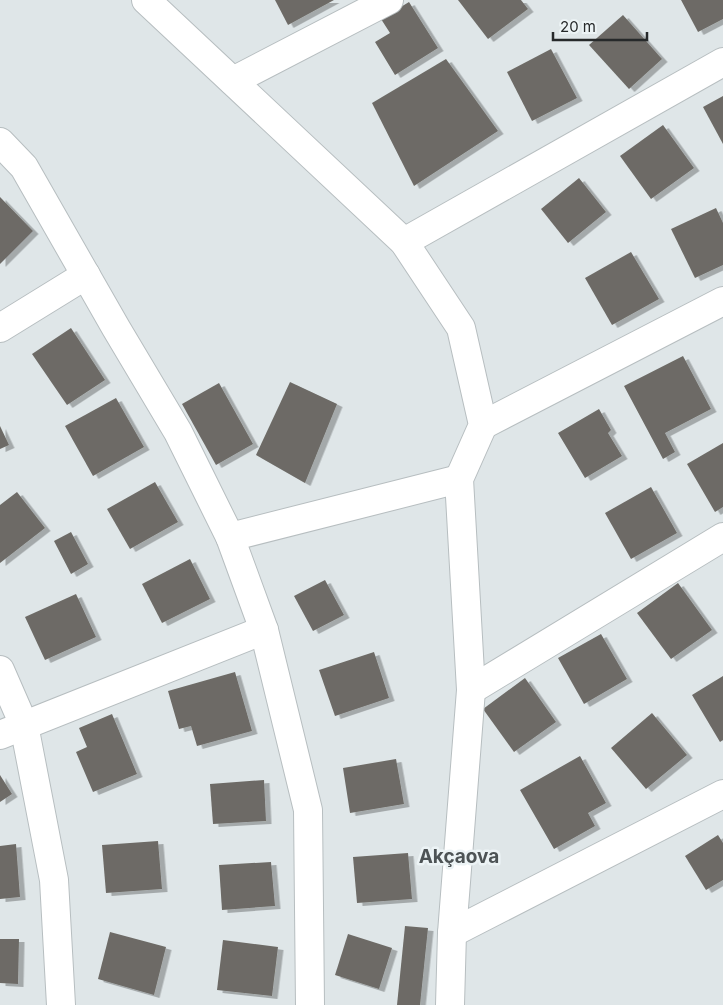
<svg xmlns="http://www.w3.org/2000/svg" width="723" height="1005" font-family="Inter,sans-serif">
<style>
.building{fill:#6d6b66;filter:url(#shadow)}
.lines{fill:none;stroke-linecap:round;stroke-linejoin:round}
.minor-casing{stroke:#b7bec0;stroke-width:30}
.minor{stroke:#fff;stroke-width:28}
.labels{text-anchor:middle;dominant-baseline:central;stroke-width:5;stroke-linejoin:round;paint-order:stroke}
.quarter-label{font-size:19px;font-weight:bold;fill:#4d5355;stroke:#ecf3f5}
</style>
<defs>
<filter id="shadow"><feDropShadow dx="5.5" dy="3" stdDeviation="0" flood-color="#0004"/></filter>
</defs>
<rect width="100%" height="100%" fill="#dfe6e8"/>
<g class="building">
<path d="M275,0h59l-46,25z"/>
<path d="M458,0h63l7,9 -40,30z"/>
<path d="M681,0h42v19l-25,13z"/>
<path d="M409,2l29,46 -43,27 -20,-33 15,-9 -9,-14z"/>
<path d="M623,15l39,44 -33,30 -40,-44z"/>
<path d="M551,49l26,49 -45,23 -25,-49z"/>
<path d="M446,59l52,72 -84,55 -42,-83z"/>
<path d="M723,96v48l-20,-37z"/>
<path d="M663,125l31,43 -43,31 -31,-43z"/>
<path d="M579,178l27,34 -38,31 -27,-34z"/>
<path d="M0,197l33,34 -33,33z"/>
<path d="M716,208l7,15v42l-28,13 -24,-49z"/>
<path d="M631,252l28,47 -47,26 -27,-47z"/>
<path d="M71,328l34,52 -38,25 -35,-51z"/>
<path d="M683,356l28,53 -46,24 10,19 -12,7 -39,-73z"/>
<path d="M290,382l47,22 -32,79 -49,-28z"/>
<path d="M219,383l34,61 -37,21 -34,-61z"/>
<path d="M116,398l28,49 -51,29 -28,-50z"/>
<path d="M599,409l12,21 -3,3 14,23 -37,22 -27,-45z"/>
<path d="M0,426l9,19 -9,4z"/>
<path d="M723,443v64l-8,5 -28,-48z"/>
<path d="M155,482l23,40 -48,27 -23,-40z"/>
<path d="M651,487l26,46 -46,26 -26,-46z"/>
<path d="M17,492l28,36 -45,35v-58z"/>
<path d="M71,532l17,32 -17,10 -17,-33z"/>
<path d="M190,559l20,40 -48,24 -20,-39z"/>
<path d="M325,580l19,35 -31,16 -19,-35z"/>
<path d="M678,583l34,47 -41,29 -34,-46z"/>
<path d="M76,594l20,43 -51,23 -20,-43z"/>
<path d="M601,634l26,45 -43,25 -26,-46z"/>
<path d="M374,652l15,46 -54,18 -16,-46z"/>
<path d="M235,672l17,59 -55,15 -6,-20 -12,3 -11,-38z"/>
<path d="M723,676v64l-3,2 -28,-47z"/>
<path d="M525,678l31,44 -42,30 -31,-43z"/>
<path d="M652,713l35,42 -41,34 -35,-41z"/>
<path d="M112,714l25,60 -44,18 -17,-40 11,-5 -8,-19z"/>
<path d="M580,756l26,47 -18,10 7,13 -41,23 -34,-59z"/>
<path d="M396,759l8,45 -54,9 -7,-45z"/>
<path d="M0,775l12,19 -12,8z"/>
<path d="M264,780l2,41 -53,3 -3,-40z"/>
<path d="M718,835l5,8v37l-17,10 -21,-34z"/>
<path d="M158,841l4,48 -56,4 -4,-48z"/>
<path d="M16,844l4,53 -20,2v-53z"/>
<path d="M408,853l4,46 -55,4 -4,-46z"/>
<path d="M271,862l4,44 -53,4 -3,-45z"/>
<path d="M405,926l23,2 -8,77h-23z"/>
<path d="M110,932l56,15 -12,48 -56,-16z"/>
<path d="M348,934l44,14 -13,41 -44,-14z"/>
<path d="M0,939h19l-1,45 -18,-1z"/>
<path d="M223,940l55,7 -6,49 -55,-6z"/>
</g>
<g class="lines">
<defs>
<g id="minor">
<path d="M146,0l258,242 57,86 22,97 -24,54 12,211 -19,243 -2,72"/>
<path d="M233,81l156,-81"/>
<path d="M0,142l24,25 92,161 62,104 52,105 34,93 44,180 2,195"/>
<path d="M404,242l319,-180"/>
<path d="M0,328l86,-53"/>
<path d="M483,425l240,-124"/>
<path d="M230,537l229,-58"/>
<path d="M0,670l24,55 30,155 7,125"/>
<path d="M471,690l252,-153"/>
<path d="M0,735l264,-105"/>
<path d="M452,933l271,-139"/>
</g>
</defs>
<use href="#minor" class="minor-casing"/>
<use href="#minor" class="minor"/>
</g>
<g class="labels">
<g class="quarter-label">
<text x="459" y="856">Akçaova</text>
</g>
</g>
<path d="M553 32v8h94v-8" fill="none" stroke="#26292a" stroke-width="2.5"/>
<text x="560" y="32" font-size="15" fill="#26292a" stroke="#ecf3f5" stroke-width="4" paint-order="stroke">20 m</text>
</svg>
